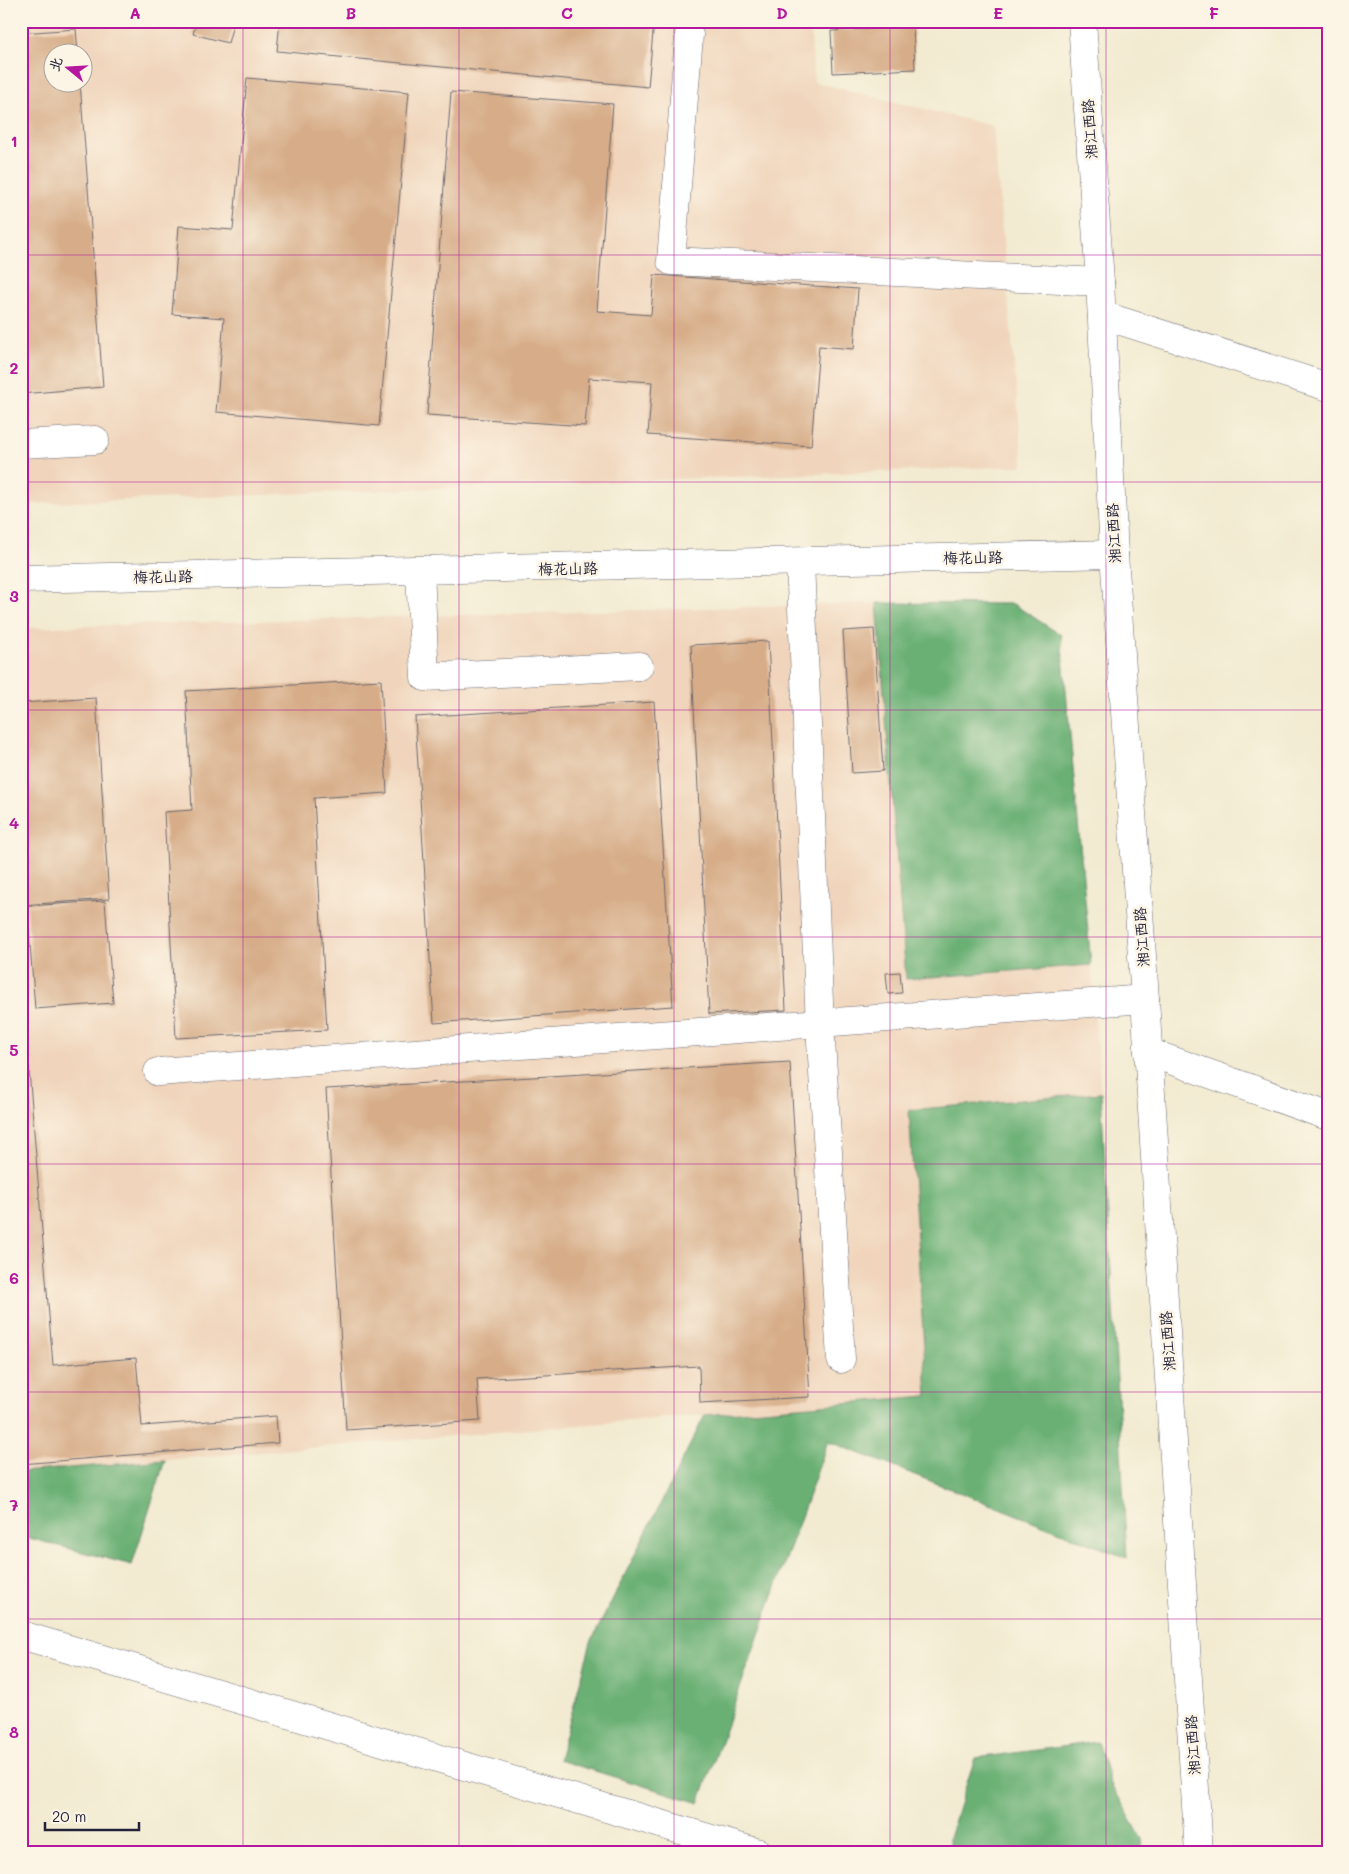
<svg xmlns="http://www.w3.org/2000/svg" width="1349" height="1874" font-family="Mali,'LXGW WenKai TC',sans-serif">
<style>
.built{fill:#f0d5bc;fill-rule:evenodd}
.forest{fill:#6ab075;stroke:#466958}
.building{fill:#d7ad89}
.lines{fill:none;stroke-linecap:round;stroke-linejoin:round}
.minor-casing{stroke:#6b6870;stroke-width:29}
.tertiary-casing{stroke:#6b6870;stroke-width:29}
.primary-casing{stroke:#6b6870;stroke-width:29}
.minor{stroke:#fff;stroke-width:28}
.tertiary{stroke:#fff;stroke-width:28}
.primary{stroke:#fff;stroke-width:28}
.grid{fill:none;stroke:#b5179e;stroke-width:1;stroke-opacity:0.55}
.labels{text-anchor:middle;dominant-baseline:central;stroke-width:5;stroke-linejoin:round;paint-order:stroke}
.street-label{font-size:15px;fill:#22223b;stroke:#fcf5e5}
.neatline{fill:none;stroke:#b5179e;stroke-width:2}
.grid-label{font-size:16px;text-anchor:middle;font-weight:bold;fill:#b5179e}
</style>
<rect width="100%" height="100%" fill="#fcf5e5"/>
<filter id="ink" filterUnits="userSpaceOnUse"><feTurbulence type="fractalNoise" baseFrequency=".02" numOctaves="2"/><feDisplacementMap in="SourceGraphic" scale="10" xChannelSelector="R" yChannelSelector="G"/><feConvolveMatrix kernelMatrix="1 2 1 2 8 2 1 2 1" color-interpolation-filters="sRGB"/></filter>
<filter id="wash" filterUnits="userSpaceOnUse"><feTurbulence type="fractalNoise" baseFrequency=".0096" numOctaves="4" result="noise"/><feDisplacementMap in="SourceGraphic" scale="20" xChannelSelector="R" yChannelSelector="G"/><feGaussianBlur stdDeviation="1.12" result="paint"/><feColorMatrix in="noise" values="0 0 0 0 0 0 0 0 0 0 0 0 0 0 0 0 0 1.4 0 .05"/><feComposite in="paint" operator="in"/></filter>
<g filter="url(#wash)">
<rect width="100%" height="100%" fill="#f2ebd1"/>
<g class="built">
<path d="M21,21h789l4,61 179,44 30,340 -1002,38zM52,52h30v30h-30z"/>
<path d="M877,603l29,376 185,-14 10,128 -192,17 18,286 -906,76v-844z"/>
</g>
<g class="forest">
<path d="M877,603l136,1 48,31 30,330 -185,14z"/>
<path d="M1101,1093l26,465 -299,-117 -129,362 -140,-43 32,-118 114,-227 222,-19 -18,-286z"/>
<path d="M165,1460l-33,105 -111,-29v-64z"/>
<path d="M1098,1742l12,40 32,57 1,14h-193l-1,-15 26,-80z"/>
</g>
<g id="blocks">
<g class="building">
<path d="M197,21h37l-6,22 -35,-9z"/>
<path d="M280,21h374l-6,66 -371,-36z"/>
<path d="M913,26l2,43 -82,4 -2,-42z"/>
<path d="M76,29l2,23h-26v30h28l23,305 -82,7v-361z"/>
<path d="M247,78l162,14 -30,334 -163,-14 8,-94 -52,-4 7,-88 54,4z"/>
<path d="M451,92l162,12 -16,207 54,4 3,-40 204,14 -4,60 -35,-3 -8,100 -163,-11 4,-53 -63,-4 -4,48 -158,-11z"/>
<path d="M874,629l9,142 -31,2 -9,-142z"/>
<path d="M768,641l18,369 -77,4 -18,-369z"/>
<path d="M381,680l6,113 -73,5 13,232 -151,8 -12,-226 28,-2 -6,-119z"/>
<path d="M96,698l13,201 -88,6v-202z"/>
<path d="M654,702l19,304 -239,17 -19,-306z"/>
<path d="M105,901l8,102 -78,6 -8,-103z"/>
<path d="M21,972l32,393 83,-7 6,68 134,-10 2,27 -257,21z"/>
<path d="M900,972l2,21 -14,1 -2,-21z"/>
<path d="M790,1062l20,335 -110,6 -1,-37 -222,13 3,42 -134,9 -20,-341z"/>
</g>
</g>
</g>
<g filter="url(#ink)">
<use href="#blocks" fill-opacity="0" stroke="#6b6870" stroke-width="1"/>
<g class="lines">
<defs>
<g id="minor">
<path d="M689,35l-18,226 429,21"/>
<path d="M1102,315l226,72"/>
<path d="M21,444l74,-4"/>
<path d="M800,562l20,463 21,334"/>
<path d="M420,571l5,106 214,-11"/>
<path d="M1148,1052l180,64"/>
<path d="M158,1072l987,-73"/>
<path d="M21,1635l738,218"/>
</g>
<path id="tertiary" d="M21,579l1093,-25"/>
<path id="primary" d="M1082,21l18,261 14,272 31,445 54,854"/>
</defs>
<use href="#minor" class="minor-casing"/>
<use href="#tertiary" class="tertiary-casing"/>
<use href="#primary" class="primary-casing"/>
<use href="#minor" class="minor"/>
<use href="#tertiary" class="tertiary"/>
<use href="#primary" class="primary"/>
</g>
</g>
<path class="grid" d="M243,21v1832M459,21v1832M674,21v1832M890,21v1832M1106,21v1832M21,255h1307M21,482h1307M21,710h1307M21,937h1307M21,1164h1307M21,1392h1307M21,1619h1307"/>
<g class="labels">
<g class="street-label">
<text transform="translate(1089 129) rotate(-94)">湘江西路</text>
<text transform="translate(1113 533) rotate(-93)">湘江西路</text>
<text transform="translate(973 557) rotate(-1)">梅花山路</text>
<text transform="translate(568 568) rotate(-1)">梅花山路</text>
<text transform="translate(163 576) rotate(-1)">梅花山路</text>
<text transform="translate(1141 937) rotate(-94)">湘江西路</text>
<text transform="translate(1167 1341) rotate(-94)">湘江西路</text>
<text transform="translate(1192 1745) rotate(-94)">湘江西路</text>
</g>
</g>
<rect width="1349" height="1874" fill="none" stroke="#fcf5e5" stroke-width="55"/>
<g transform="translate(68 68) rotate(288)"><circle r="24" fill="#fcf5e5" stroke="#a5a1a1"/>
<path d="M0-4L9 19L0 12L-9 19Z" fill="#b5179e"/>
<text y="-8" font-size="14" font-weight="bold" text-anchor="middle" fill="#22223b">北</text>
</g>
<path d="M45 1822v8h94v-8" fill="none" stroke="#22223b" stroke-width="2.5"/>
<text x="52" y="1822" font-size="15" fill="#22223b" stroke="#fcf5e5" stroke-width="4" paint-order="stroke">20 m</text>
<rect x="28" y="28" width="1294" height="1818" class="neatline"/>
<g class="grid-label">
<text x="135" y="19">A</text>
<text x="351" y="19">B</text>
<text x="567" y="19">C</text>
<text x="782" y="19">D</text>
<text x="998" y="19">E</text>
<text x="1214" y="19">F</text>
<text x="14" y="147">1</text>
<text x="14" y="374">2</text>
<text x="14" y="602">3</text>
<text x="14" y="829">4</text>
<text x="14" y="1056">5</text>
<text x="14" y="1284">6</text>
<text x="14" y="1511">7</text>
<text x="14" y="1738">8</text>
</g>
</svg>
